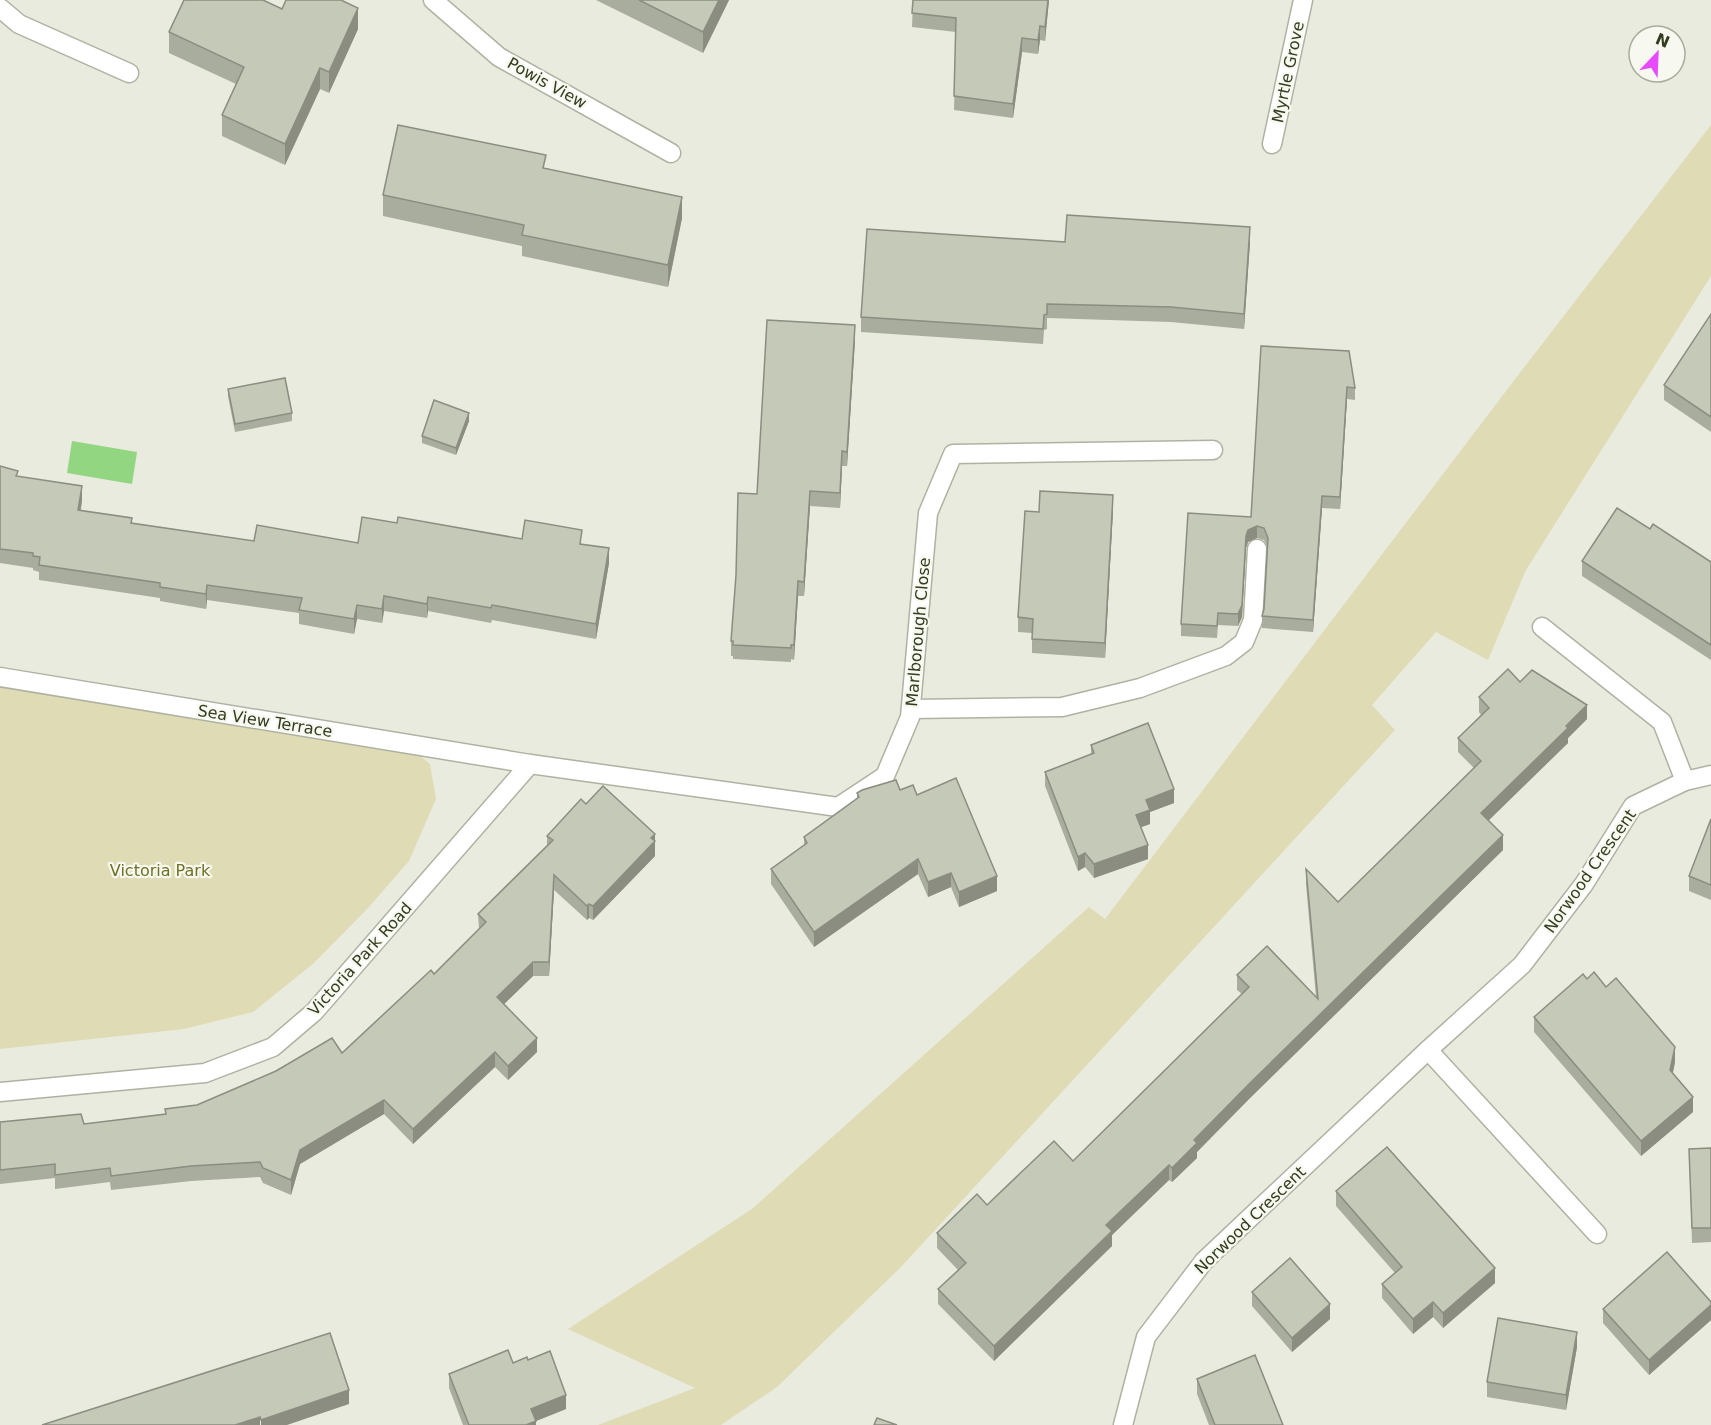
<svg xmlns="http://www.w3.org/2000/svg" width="1711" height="1425" font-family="'DejaVu Sans',sans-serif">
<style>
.green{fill:#dfdbb5}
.water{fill:#93d681}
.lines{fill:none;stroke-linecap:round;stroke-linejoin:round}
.lane-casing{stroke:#aeb3a1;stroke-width:21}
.street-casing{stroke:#aeb3a1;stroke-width:21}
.lane{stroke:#fff;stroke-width:18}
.street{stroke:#fff;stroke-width:18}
.wall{fill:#a9ad9d}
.shaded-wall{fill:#8a8d80}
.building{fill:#c5c9b7;stroke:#8a8d80;stroke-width:1.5}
.labels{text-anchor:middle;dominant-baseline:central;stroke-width:4.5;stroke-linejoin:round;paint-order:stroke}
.street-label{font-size:16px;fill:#323c1e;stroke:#f7f8ef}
.park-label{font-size:16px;fill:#707125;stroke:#f7f8ef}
</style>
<rect width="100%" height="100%" fill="#e9ebdf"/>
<g class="green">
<path d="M1711,125v151l-185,294 -38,90 -52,-28 -64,73 23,25 -495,538 -123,119 -56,38h-123l97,-37 -127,-59 184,-120 337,-302 16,12 417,-549z"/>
<path d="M0,685l412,64 18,15 6,35 -27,62 -41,47 -54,55 -61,49 -69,17 -184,20z"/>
</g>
<path class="water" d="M72,441l65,11 -5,32 -65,-11z"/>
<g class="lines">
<defs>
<path id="lane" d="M911,709l151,-2 78,-19 86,-32 18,-14 9,-22 4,-71"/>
<g id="street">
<path d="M433,0l66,57 172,96"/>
<path d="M0,8l19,16 110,49"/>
<path d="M1272,144l31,-144"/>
<path d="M1542,627l120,95 23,59 26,-6"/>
<path d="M0,677l530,87 308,43 47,-31 25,-59 18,-204 25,-59 260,-4"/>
<path d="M1428,1050l169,184"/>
<path d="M0,1092l205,-19 68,-26 41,-35 216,-248"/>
<path d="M1123,1425l23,-88 58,-76 224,-211 94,-85 62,-81 49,-78 52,-25"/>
</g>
</defs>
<use href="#lane" class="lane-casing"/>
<use href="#street" class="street-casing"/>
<use href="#lane" class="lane"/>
<use href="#street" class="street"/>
</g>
<g class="wall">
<path d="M596,0h133l-26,53z"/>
<path d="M913,0h136l-4,41 -5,-1 -2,14 -16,-2 -9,66 -59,-8 2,-78 -44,-5z"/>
<path d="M282,9l76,20 -29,64 -9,-4 -35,76 -63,-29v-21l14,-31 -67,-31v-21z"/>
<path d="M546,168l136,50 -14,69 -146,-31v-10l-139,-30v-21z"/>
<path d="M1065,242h185l-6,87 -73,-7 -124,-4v11l-3,1 -1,14 -182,-12v-15z"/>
<path d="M1711,314v118l-47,-32v-15z"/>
<path d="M855,340l-8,126h-5l-2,42 -30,-2 -6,90h-6l-4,64 -3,-1v3l-58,-3v-3h-2v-15z"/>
<path d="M1261,346l94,42v12l-8,-1 -7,110 -18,-1 -9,124 -51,-4v-12l2,-7 4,-61 -4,-8 -7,-2 -9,4 -2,6 -4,69 -4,9 -20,-1 -1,13 -36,-2v-12l70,-107z"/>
<path d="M228,389l64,24v8l-57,11 -7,-36z"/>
<path d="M469,421l-13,34 -34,-12v-7z"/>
<path d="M0,466l18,10 64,24 -1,10 51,13 122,18 104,2 39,-20 125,16 60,5 27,19 -13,76 -104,-19 -1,3 -63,-12 -1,7 -43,-7 -2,12 -25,-4 -3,15 -55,-10v-11l-92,-13 -1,9 -46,-8v-3l-121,-18v-8l-6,-2v-2l-33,-5z"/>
<path d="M1113,510l-8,148 -73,-5v-20l-14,-1v-15l21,-105z"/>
<path d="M1650,529l61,33v98l-129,-84v-15z"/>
<path d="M1520,682l67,37 -19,19v5l-80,77 15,30 -254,249 -52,53v6l-25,24 -3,-2 -57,55v11l-118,115 -56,-57v-15l20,-19 -21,-22v-15l50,-28 86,-44 169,-167 -5,-4v-15l79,22 -10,-113v-15l32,33 136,-134 -16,-16v-14l23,-23 -2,-3v-15z"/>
<path d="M1091,745l83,58 -24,9v12l-9,3 7,32 -54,19 -9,-11 -7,4 -33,-85v-14l46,-18z"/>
<path d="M900,790l17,5 80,96 -38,16 -8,-20 -23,10 -10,-23 -104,73 -43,-63v-15l33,-23v-9l53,-39v-5z"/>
<path d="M586,804l69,30v22l-62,64 -4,-2 -2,2 -33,-30 -5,86h-16l-29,28 33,48 -29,28 -13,-13 -82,77 -29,-30 -84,50 -9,31 -28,-12 -3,-6 -69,4 -80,9 -1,-8 -55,7v-11l-55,6v-62l84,2 81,-10 32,-9 145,-52 92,-79 45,-45 -1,-15 69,-68v-10z"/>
<path d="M1711,819v81l-22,-9v-15z"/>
<path d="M1587,979l19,8 69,75 -2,11 20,39 -52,44 -107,-124v-15z"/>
<path d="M1711,1148v94l-19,1 -3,-94z"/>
<path d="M1336,1191l159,92 -52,45 -10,-11 -20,17 -31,-36v-14l13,-11 -59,-67z"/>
<path d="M1252,1292l78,27 -38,33 -40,-46z"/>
<path d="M1711,1302v18l-62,55 -46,-52v-14z"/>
<path d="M1577,1347l-11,63 -79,-13v-15z"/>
<path d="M513,1363l53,46 -30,12v4h-73l-14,-37v-14z"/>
<path d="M1197,1379l86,46h-74l-12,-31z"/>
</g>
<g class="shaded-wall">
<path d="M719,0h10l-26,53v-21z"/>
<path d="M1048,0h1l-4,41v-14z"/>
<path d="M358,8v21l-29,64v-21z"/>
<path d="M1040,26v14l-2,14v-14z"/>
<path d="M1022,38v14l-9,66v-14z"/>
<path d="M320,68v21l-35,76v-21z"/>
<path d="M682,197v21l-14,69v-22z"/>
<path d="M1250,227v15l-6,87v-15z"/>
<path d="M855,325v15l-8,126v-14z"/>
<path d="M1347,387v12l-7,110v-12z"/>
<path d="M469,413v8l-13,34v-7z"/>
<path d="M842,451v15l-2,42v-15z"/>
<path d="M82,486v14l-4,25v-15z"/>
<path d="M810,491v15l-6,90v-14z"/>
<path d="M1113,495v15l-8,148v-15z"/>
<path d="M1322,496v12l-9,124v-12z"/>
<path d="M1257,526v12l-9,4 -2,6 -4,69 -4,9v-12l8,-78 2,-6z"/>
<path d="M609,548v15l-13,76v-15z"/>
<path d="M798,581v15l-4,64v-15z"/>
<path d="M207,585v15l-1,9v-15z"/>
<path d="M384,596v15l-2,12v-14z"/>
<path d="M428,597v14l-1,7v-14z"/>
<path d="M357,605v14l-3,15v-15z"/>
<path d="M1587,705v14l-19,19v5l-87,85v-15z"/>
<path d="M1174,789v14l-24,9v12l-14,5v-14l10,-15z"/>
<path d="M655,834v22l-62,64v-14z"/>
<path d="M1503,835v15l-254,249 -52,53v6l-25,24v-14l22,-28 55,-56z"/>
<path d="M1148,845v14l-54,19v-14z"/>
<path d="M1085,853v14l-7,4v-14z"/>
<path d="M918,859v15l-104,73v-15z"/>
<path d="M951,873v14l-23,10v-15z"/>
<path d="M554,875v15l-5,86v-14z"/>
<path d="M997,876v15l-38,16v-15z"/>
<path d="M589,904v14l-2,2v-14z"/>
<path d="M533,962v14l-36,35v-14z"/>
<path d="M537,1038v14l-29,28v-14z"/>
<path d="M1675,1047v15l-5,23v-15z"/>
<path d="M495,1052v15l-82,77v-15z"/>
<path d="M1693,1097v15l-52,44v-15z"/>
<path d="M384,1100v14l-84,50 -9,31v-15l9,-30z"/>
<path d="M1169,1165v15l-57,55v11l-118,115v-15l112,-121z"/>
<path d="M1495,1268v15l-52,45v-15z"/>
<path d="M1433,1302v15l-20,17v-15z"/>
<path d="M1330,1304v15l-38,33v-14z"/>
<path d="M1711,1305v15l-62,55v-15z"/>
<path d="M1577,1332v15l-11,63v-15z"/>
<path d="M349,1390v14l-62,21h-26v-5z"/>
<path d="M566,1395v14l-30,12v4h-10l5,-16z"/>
<path d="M260,1417v8h-25z"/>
</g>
<g class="building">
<path d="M184,0h79l19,9 4,-9h55l17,8 -29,64 -9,-4 -35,76 -63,-29 22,-48 -75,-35z"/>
<path d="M639,0h80l-16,32z"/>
<path d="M913,0h135l-3,27 -5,-1 -2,14 -16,-2 -9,66 -59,-8 2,-78 -44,-5z"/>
<path d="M398,125l148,30 -3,13 139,29 -14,68 -146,-30 2,-10 -141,-30z"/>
<path d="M1067,215l183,12 -6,87 -73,-7 -124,-3v10l-3,1 -1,14 -182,-12 6,-88 198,13z"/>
<path d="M1711,314v103l-47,-32z"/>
<path d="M767,320l88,5 -8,127 -5,-1 -2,42 -30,-2 -6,91 -6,-1 -4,64h-3v3l-58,-3v-4h-2l5,-66 2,-82 19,1z"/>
<path d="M1261,346l88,5 6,37 -8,-1 -7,110 -18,-1 -9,124 -51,-4 2,-7 4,-71 -4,-10 -7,-2 -9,4 -2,6 -4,69 -4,9 -20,-1 -1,13 -36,-2 7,-111 63,4z"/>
<path d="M285,378l7,35 -57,11 -7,-35z"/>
<path d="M434,400l35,13 -13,35 -34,-12z"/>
<path d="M0,466l18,5 -2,5 66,10 -4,24 54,8 -1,5 123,18 3,-16 101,18 4,-26 35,6 1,-6 124,22 3,-19 57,10 -2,14 29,4 -13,76 -104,-19 -1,3 -63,-11 -1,7 -43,-8 -2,13 -25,-4 -3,14 -55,-9 3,-12 -95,-13 -1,9 -46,-7v-4l-121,-18 1,-8 -7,-1v-3l-33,-4z"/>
<path d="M1040,491l73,4 -8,148 -73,-4 1,-20 -15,-2 7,-106 14,1z"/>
<path d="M1617,508l33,21 3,-5 58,38v83l-129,-84z"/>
<path d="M1508,669l12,13 12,-12 55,35 -21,21 2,2 -87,85 22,22 -254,249 -55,56 3,3 -25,25 -3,-3 -63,60 6,6 -118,115 -56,-57 28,-26 -29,-30 40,-39 10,11 67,-64 19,20 176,-174 -12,-12 30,-29 51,53 -12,-130 32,33 56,-55 87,-86 -23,-23 31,-30 -10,-11z"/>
<path d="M1148,723l26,66 -28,11 4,10 -14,5 12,30 -54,19 -9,-11 -7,4 -33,-85 49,-19 -3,-8z"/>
<path d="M956,778l41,98 -38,16 -8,-19 -23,9 -10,-23 -104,73 -43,-63 36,-26 -3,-6 55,-40 -2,-4 5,-3 34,-10 4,10 13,-5 4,10z"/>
<path d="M603,786l52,48 -4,4 4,3 -62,65 -4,-2 -2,2 -33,-31 -5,87h-16l-36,35 40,41 -29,28 -13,-14 -82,77 -29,-29 -84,50 -9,30 -28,-12 -3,-6 -69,4 -80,10 -1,-8 -55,7v-11l-55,6v-48l81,-8 3,10 82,-10 -1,-5 32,-4 79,-34 56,-33 10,15 89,-83 3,4 52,-52 -8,-8 75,-74 -6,-4 34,-37 5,5z"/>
<path d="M1711,819v66l-22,-9z"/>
<path d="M1594,972l12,15 10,-9 59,69 -5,23 23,27 -52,44 -107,-124 49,-43 4,5z"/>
<path d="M1387,1147l108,121 -52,45 -10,-11 -20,17 -31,-35 20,-17 -66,-76z"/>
<path d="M1711,1148v80h-19l-3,-79z"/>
<path d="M1667,1252l44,50v3l-62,55 -46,-51z"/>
<path d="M1290,1258l40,46 -38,34 -40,-46z"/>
<path d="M1498,1318l79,14 -11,63 -79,-13z"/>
<path d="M330,1333l19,57 -88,30 -1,-3 -25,8h-193z"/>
<path d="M508,1350l5,13 14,-6 1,3 22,-9 16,44 -35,14 5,12 -10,4h-57l-20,-51z"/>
<path d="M1255,1355l28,70h-68l-18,-46z"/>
<path d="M877,1418l20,7h-23z"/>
</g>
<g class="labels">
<g class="street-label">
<text transform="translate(1288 72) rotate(-78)">Myrtle Grove</text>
<text transform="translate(547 83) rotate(29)">Powis View</text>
<text transform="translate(918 632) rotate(-85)">Marlborough Close</text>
<text transform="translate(265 721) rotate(9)">Sea View Terrace</text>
<text transform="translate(1590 871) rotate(-55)">Norwood Crescent</text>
<text transform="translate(360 959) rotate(-48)">Victoria Park Road</text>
<text transform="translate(1250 1220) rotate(-44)">Norwood Crescent</text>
</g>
<g class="park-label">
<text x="160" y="870">Victoria Park</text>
</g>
</g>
<g transform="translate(1657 54) rotate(23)"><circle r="28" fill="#f7f8ef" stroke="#a8ad9b" stroke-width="1.5"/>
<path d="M0-4.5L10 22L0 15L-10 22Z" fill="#e74bfd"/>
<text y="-9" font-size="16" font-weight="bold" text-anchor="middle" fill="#323c1e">N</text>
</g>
</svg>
